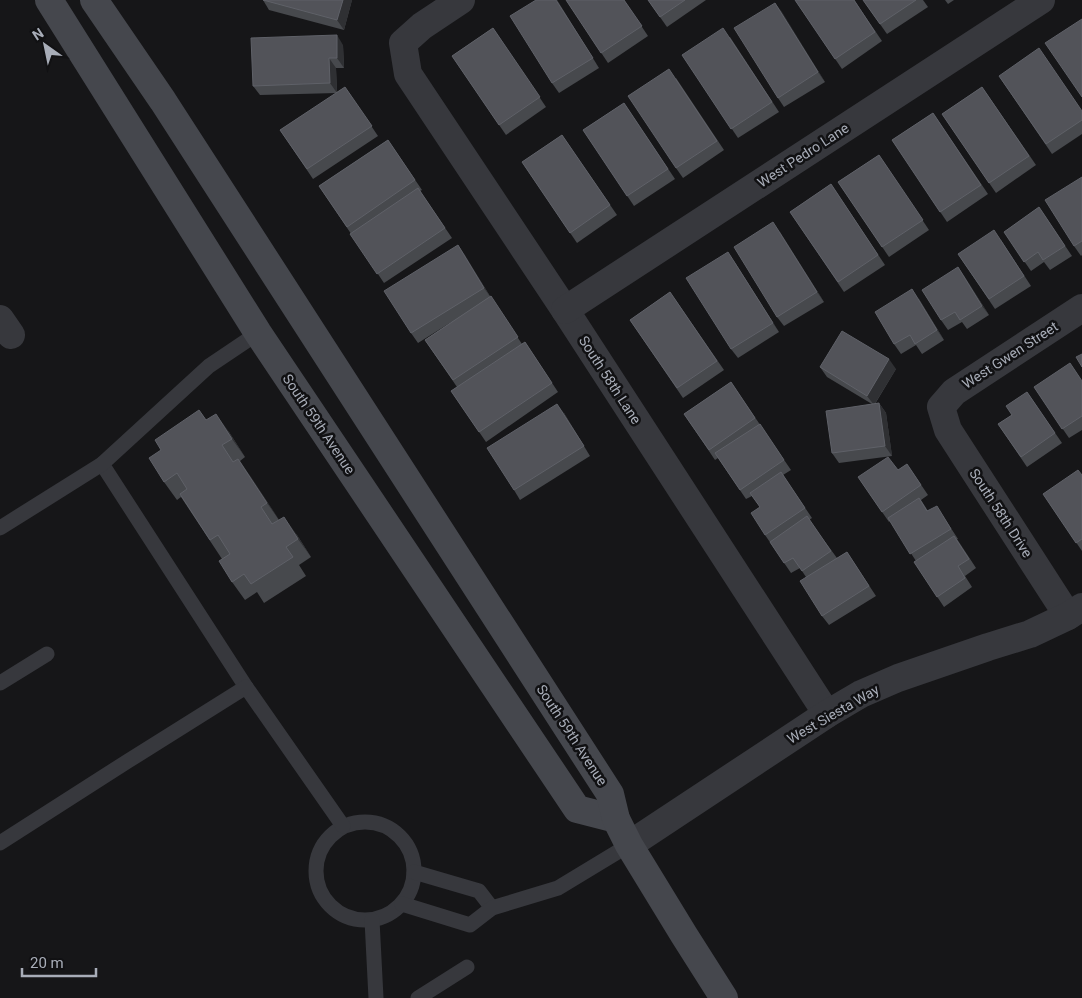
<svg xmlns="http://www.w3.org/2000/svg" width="1082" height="998" font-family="Roboto,sans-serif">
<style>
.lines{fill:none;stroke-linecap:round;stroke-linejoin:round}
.service{stroke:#37383d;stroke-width:15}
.minor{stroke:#37383d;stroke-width:28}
.secondary{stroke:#45474d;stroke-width:28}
.wall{fill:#47494d}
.shaded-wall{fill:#2f3033}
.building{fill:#525359;stroke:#5f6168}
.labels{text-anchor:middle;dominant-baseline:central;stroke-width:5;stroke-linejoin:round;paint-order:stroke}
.street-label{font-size:14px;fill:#a8adb8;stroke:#111113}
</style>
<rect width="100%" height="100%" fill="#161618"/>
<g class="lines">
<g class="service">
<path d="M102,464l144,223"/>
<path d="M0,528l102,-64 107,-98 49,-33"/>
<path d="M0,683l47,-29"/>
<circle cx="365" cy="871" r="49"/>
<path d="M0,843l128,-82 118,-74 97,139"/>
<path d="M414,872l65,19 13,17"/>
<path d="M402,904l68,21 22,-17 66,-20 71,-43"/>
<path d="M372,920l4,78"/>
<path d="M418,998l49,-31"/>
</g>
<g class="minor">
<path d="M461,0l-39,26 -19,17 5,31 157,236 262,404"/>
<path d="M565,310l476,-310"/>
<path d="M0,319l11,16"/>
<path d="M1068,616l-120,-186 -7,-23 13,-15 128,-84"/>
<path d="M629,845l198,-131 34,-20 37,-16 90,-31 42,-13 38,-18 14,-9"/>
</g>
<g class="secondary">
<path d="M49,0l209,333 319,476 39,10"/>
<path d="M94,0l69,101 447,693 6,25 13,26 55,90 40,63"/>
</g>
</g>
<g class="wall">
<path d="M263,0h89l-8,30 -75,-20z"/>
<path d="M557,0l42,68 -40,25 -7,-10z"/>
<path d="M566,0h58l24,36 -40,27z"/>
<path d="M648,0h58l-39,27z"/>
<path d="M795,0h59l28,41 -40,28z"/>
<path d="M863,0h60l5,7 -41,27z"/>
<path d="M945,0h9l-6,4z"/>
<path d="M775,3l50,79 -41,25 -6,-9z"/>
<path d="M493,28l53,79 -40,28 -54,-79z"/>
<path d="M730,37l49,75 -41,26 -56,-83z"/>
<path d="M343,45l1,23h-8l1,24 8,-5 33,49 -65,43 -33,-49 57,-37 -77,2 -7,-9z"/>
<path d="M999,76l83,35v23l-30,20z"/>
<path d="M676,78l48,72 -41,28 -7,-10z"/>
<path d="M982,87l54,78 -40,28 -54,-79z"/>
<path d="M624,103l51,76 -41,27 -51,-76z"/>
<path d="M933,113l55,81 -41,28 -55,-82z"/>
<path d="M562,135l55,80 -40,28 -55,-81z"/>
<path d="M388,140l34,50 -2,1 32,47 -68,45 -65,-97z"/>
<path d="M879,155l50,75 -40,27 -51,-75z"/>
<path d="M1082,177v78l-1,1 -7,-10z"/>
<path d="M831,184l54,81 -41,27 -54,-80z"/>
<path d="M1039,207l33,49 -22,14 -6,-8 -13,9 -27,-39z"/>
<path d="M780,232l44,70 -40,24 -7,-9z"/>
<path d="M1001,240l30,46 -36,23 -37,-55z"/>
<path d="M458,245l32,51 32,48 3,-2 33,50 -72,50 -35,-51 6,-4 -32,-47 28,-19 -35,22 -7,-10z"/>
<path d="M734,261l45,71 -41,26 -7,-9z"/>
<path d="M958,267l31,48 -22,14 -5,-7 -14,8 -7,-10z"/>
<path d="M670,292l54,78 -41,28 -53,-78z"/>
<path d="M919,299l25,41 -22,14 -6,-9 -15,9 -7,-10z"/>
<path d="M820,367l76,2 -21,35 4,-1 7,10 6,43 -53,7 -7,-10 40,-49 -45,-27z"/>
<path d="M1082,381v49l-13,8 -35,-51z"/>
<path d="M731,382l60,88 -8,5 29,43 -3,2 28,38 10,-6 29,44 -47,29 -7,-9 -16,-39 -6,-9 -9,5 -26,-38 -5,-28 -8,-11 -6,3 -28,-41 -3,2 -31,-46z"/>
<path d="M1027,392l35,51 -35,24 -29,-43 14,-9z"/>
<path d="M199,410l7,10 23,12 16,25 -5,4 39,59 18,15 14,22 -12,8 7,11 -42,27 -7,-11 -12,8 -13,-18 -10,-23 -41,-62 -4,3 -13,-18z"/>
<path d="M564,413l26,43 -70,44 -6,-10z"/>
<path d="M907,464l21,31 -7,5 7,11 15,5 15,23h-1l19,29 -11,8 7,11 -28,20 -30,-45 2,-1 -26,-40 -1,1 -31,-45 40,-7z"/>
<path d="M1082,475v76l-39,-57z"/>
</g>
<g class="shaded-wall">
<path d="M343,0h9l-8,30 -7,-10z"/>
<path d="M556,0h1l42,68 -6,-10z"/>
<path d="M775,3l7,9 43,70 -7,-10z"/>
<path d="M337,35l6,10 1,23 -7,-10z"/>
<path d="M329,58l7,10 1,25 -7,-10z"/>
<path d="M773,222l7,10 44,70 -7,-10z"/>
<path d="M458,245l7,10 26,43 -7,-10z"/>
<path d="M728,252l6,9 45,71 -6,-9z"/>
<path d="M958,267l7,10 24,38 -7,-9z"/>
<path d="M912,289l7,10 25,41 -7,-10z"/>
<path d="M889,359l7,10 -22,36 -7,-9z"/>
<path d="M879,403l7,10 6,43 -7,-10z"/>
<path d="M557,404l7,9 26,43 -6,-10z"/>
<path d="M216,414l13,18 16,25 -13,-18z"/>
<path d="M238,459l13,18 29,44 -13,-18z"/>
<path d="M284,517l13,18 14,22 -13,-18z"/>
</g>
<g class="building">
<path d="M263,0h80l-6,20z"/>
<path d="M536,0h20l37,58 -41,25 -42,-67z"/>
<path d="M566,0h58l18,26 -41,27z"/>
<path d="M648,0h37l-25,17z"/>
<path d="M795,0h59l21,32 -40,27z"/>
<path d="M863,0h53l-36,24z"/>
<path d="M775,3l43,69 -40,26 -44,-70z"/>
<path d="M1082,19v78l-37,-54z"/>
<path d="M493,28l47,69 -41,28 -47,-69z"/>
<path d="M723,28l49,74 -41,27 -49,-74z"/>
<path d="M337,35v23h-8l1,25 -77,3 -2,-48z"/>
<path d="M1039,48l43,63v9l-36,24 -47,-68z"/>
<path d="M669,69l48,72 -41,27 -48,-72z"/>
<path d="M345,87l27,39 -65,43 -27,-39z"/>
<path d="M982,87l47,69 -40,27 -47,-69z"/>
<path d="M624,103l44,66 -41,27 -44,-66z"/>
<path d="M933,113l48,72 -41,27 -48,-72z"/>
<path d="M562,135l48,70 -40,28 -48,-71z"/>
<path d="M388,140l27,40 -68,47 -28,-41z"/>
<path d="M879,155l44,65 -41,27 -44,-65z"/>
<path d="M1082,177v64l-8,5 -29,-46z"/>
<path d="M831,184l47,71 -40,27 -48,-70z"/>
<path d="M418,188l27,40 -68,46 -27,-40z"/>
<path d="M1039,207l26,39 -22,14 -5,-8 -14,10 -20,-30z"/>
<path d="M773,222l44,70 -40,25 -43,-70z"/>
<path d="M994,230l30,46 -35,23 -31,-45z"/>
<path d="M458,245l26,43 -73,45 -27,-42z"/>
<path d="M728,252l45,71 -42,26 -45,-71z"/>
<path d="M958,267l24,39 -22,14 -5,-8 -14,8 -19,-30z"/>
<path d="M912,289l25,41 -22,14 -5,-9 -16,9 -19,-32z"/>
<path d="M670,292l47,69 -40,27 -47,-68z"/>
<path d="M491,296l27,41 -65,43 -28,-40z"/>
<path d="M842,331l47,28 -22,37 -47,-29z"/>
<path d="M525,342l27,41 -73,49 -28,-41z"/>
<path d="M1082,354v13l-6,-10z"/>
<path d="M1070,363l12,18v35l-20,13 -28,-42z"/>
<path d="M731,382l24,36 -46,32 -25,-36z"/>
<path d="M1027,392l28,41 -34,24 -23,-33 14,-9 -6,-9z"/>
<path d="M879,403l6,43 -53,7 -6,-42z"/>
<path d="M557,404l27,42 -70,44 -27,-42z"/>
<path d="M199,410l7,10 10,-6 16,25 -10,6 11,17 5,-3 29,44 -6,4 11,17 12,-7 14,22 -12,8 7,10 -42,27 -7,-10 -12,8 -13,-21 11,-7 -12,-19 -8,5 -30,-46 7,-5 -10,-16 -13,9 -15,-24 12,-8 -6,-10z"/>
<path d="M760,424l24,36 -44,30 -25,-37z"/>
<path d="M888,457l10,13 9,-6 14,21 -39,27 -24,-35z"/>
<path d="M1078,470l4,5v64l-6,4 -33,-49z"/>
<path d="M781,472l24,36 -40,27 -14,-22 9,-6 -10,-14z"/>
<path d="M919,498l8,13 10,-5 14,23 -41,25 -22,-36z"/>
<path d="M807,516l24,35 -29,20 -9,-13 -9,5 -14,-21z"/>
<path d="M954,536l15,23 -11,7 7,12 -28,19 -23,-35z"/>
<path d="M847,552l22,34 -47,30 -22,-35z"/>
</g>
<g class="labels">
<g class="street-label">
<text transform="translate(803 155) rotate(-33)">West Pedro Lane</text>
<text transform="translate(1010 355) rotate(-33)">West Gwen Street</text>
<text transform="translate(610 380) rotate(57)">South 58th Lane</text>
<text transform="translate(319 424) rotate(56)">South 59th Avenue</text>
<text transform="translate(1001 513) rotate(57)">South 58th Drive</text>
<text transform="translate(833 714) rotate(-30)">West Siesta Way</text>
<text transform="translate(572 735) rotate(57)">South 59th Avenue</text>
</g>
</g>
<g transform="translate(45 45) rotate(327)" stroke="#111113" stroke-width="4" paint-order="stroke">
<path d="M0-4L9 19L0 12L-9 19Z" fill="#a8adb8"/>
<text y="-8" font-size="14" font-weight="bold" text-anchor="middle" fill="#a8adb8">N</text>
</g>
<path d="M22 968v8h74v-8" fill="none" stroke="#a8adb8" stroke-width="2.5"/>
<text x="30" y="968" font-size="15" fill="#a8adb8" stroke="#111113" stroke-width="4" paint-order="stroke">20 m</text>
</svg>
